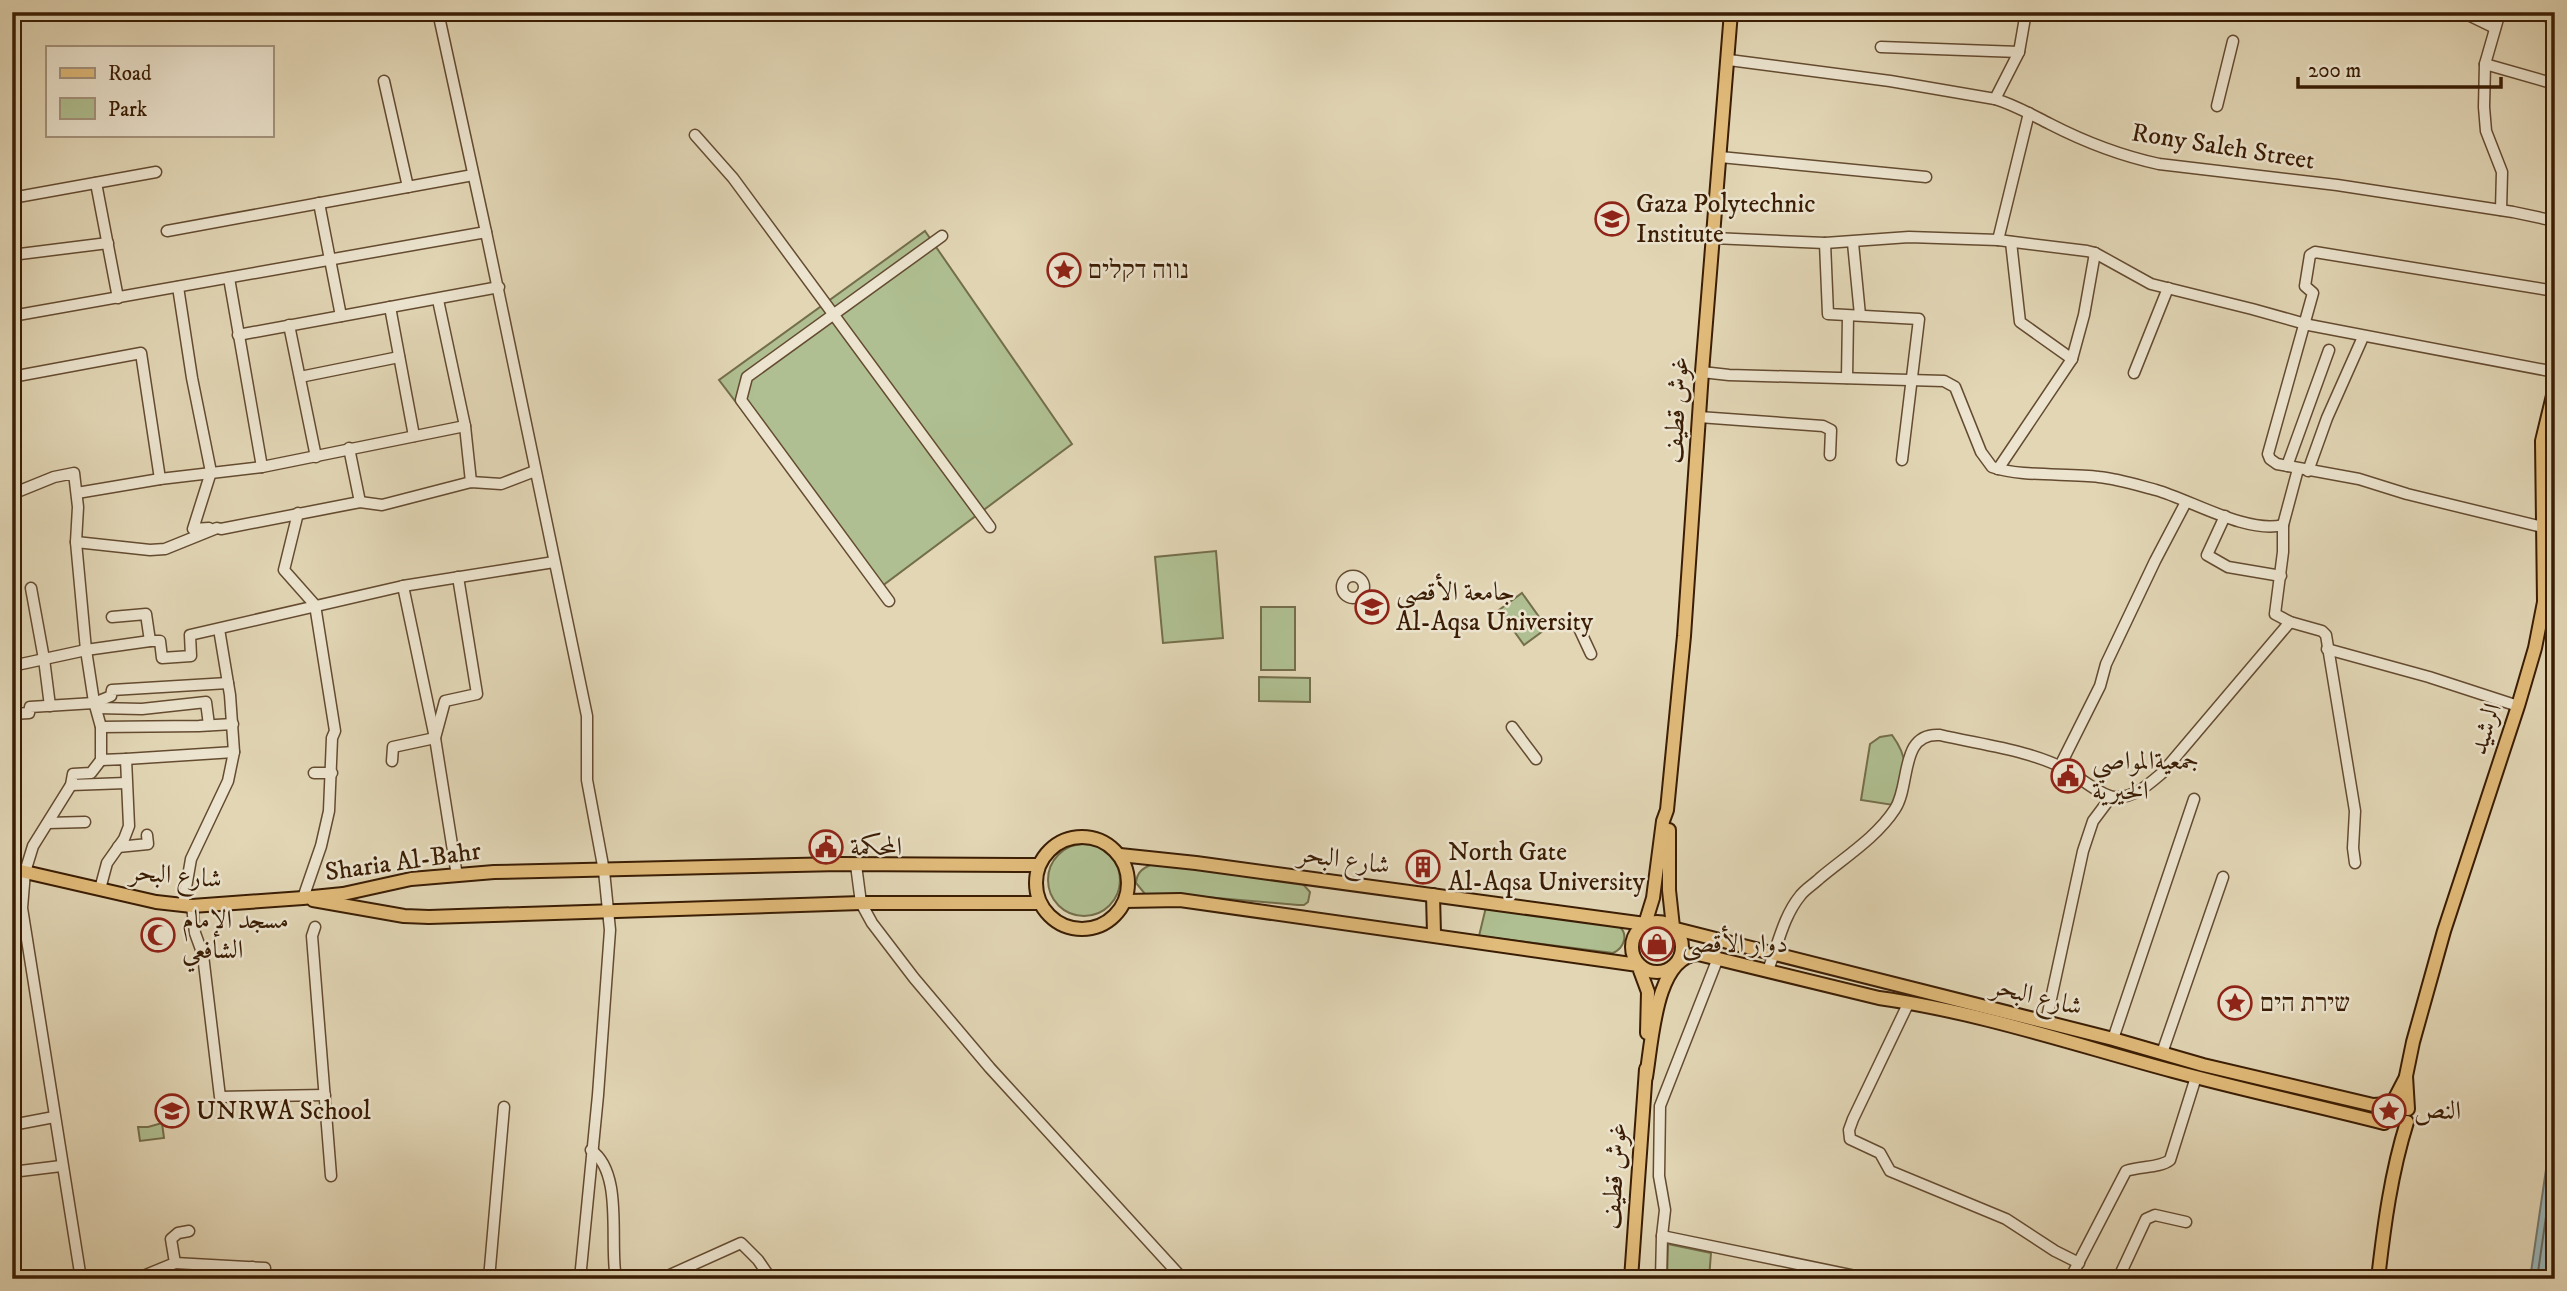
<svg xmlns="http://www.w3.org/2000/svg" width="2567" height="1291" font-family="'IM FELL DW Pica',Amiri,'Frank Ruhl Libre',serif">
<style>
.green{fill:#afbf91;stroke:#746e4a;stroke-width:2}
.water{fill:#99b6b9;stroke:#737971;stroke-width:2}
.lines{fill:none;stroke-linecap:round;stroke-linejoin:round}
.shore{stroke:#6a6a5e;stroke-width:2}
.minor-casing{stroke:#644b30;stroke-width:13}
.major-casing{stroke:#3a1d04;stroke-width:16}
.minor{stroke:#ece4cf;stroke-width:10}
.major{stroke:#e1bb7a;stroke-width:12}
.labels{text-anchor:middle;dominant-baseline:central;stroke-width:5;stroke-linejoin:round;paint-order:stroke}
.street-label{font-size:26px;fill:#3a1d04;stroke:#ece4cf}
.poi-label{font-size:26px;fill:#3a1d04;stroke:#ece4cf;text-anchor:start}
</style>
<rect width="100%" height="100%" fill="#e2d6b5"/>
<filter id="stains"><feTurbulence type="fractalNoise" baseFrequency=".00286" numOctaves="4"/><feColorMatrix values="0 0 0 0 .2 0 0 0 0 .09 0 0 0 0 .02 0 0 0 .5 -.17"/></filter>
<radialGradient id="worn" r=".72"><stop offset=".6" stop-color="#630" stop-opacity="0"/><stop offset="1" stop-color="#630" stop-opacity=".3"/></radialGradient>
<g class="green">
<path d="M925,231l147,213 -194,145 -159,-209z"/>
<path d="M1216,551l7,87 -60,5 -8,-86z"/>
<path d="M1522,593l25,35 -23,17 -25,-35z"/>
<rect x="1261" y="607" width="34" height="63"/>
<path d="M1259,677l51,1v24l-51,-1z"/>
<path d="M1892,735c21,29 11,39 1,70l-32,-5 9,-56 10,-7z"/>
<circle cx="1084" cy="880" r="36"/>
<path d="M1152,864l34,2 116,17 8,9 -2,10 -4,3h-6l-127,-11h-26l-9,-11c1,-11 6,-14 16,-19z"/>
<path d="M1486,907l133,19c10,9 5,22 -6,27l-134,-17z"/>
<circle cx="1657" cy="944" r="15"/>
<path d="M162,1123l2,15 -24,3 -2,-14h10z"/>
<path d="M1668,1244l43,9 -2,26h-42z"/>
</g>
<path class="water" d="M2555,1108v171h-25z"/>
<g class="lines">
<path class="shore" d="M2537,1279l18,-125"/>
<defs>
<g id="minor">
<path d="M438,12l48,220"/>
<path d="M2462,12l33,16"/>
<path d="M2500,12l-15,52 -1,43 2,24 16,41 -1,38"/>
<path d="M2535,12l20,7"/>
<path d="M1881,47l138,5"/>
<path d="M1729,60l161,21 105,18c20,6 37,16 55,25 35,18 72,32 109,40l178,21 176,27 42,9"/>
<path d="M2485,64l70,20"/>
<path d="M384,81l24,106"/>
<path d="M1995,99l24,-47 7,-40"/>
<path d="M2217,106l16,-65"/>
<path d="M695,135l38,43 257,349"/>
<path d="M1720,157l206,20"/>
<path d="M96,183l22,115"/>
<path d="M12,198l144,-26"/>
<path d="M319,203l22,113"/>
<path d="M167,231l306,-56"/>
<path d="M1713,238l112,5 84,-6 89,3 89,11 8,2 56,31 101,25 57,16 246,47"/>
<path d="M1998,240l31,-127"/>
<path d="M2011,242l9,80 52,37"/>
<path d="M1825,243l3,71 91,5 -17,141"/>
<path d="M1853,243l7,72"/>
<path d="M12,255l96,-12"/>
<path d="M229,278l33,189"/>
<path d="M178,287l14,91 19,94 -18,57 16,-1"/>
<path d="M438,300l27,126 6,56"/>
<path d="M390,307l24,129"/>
<path d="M12,316l474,-84 101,484v64l17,91 6,59 -12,165 -18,184"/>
<path d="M289,325l27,132"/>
<path d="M238,335l261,-48"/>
<path d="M1702,372l27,3 215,6 11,6 26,65 11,15c28,10 76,6 107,10 19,2 38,8 57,13 35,10 91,44 127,35"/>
<path d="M2134,373l34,-85"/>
<path d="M12,377l129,-24 19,126"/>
<path d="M300,377l99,-20"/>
<path d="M1847,378l1,-62"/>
<path d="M1699,417l124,9 8,4 -1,25"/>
<path d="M349,448l11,54"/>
<path d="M2287,466l42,-116"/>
<path d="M1998,469l74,-110 12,-44 11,-62"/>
<path d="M2298,469l-15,56v27l-8,62 15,8 32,9 4,4 29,176 -2,37 2,15"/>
<path d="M2308,471l19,-53 36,-81"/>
<path d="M77,493l83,-14 102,-12 203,-41"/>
<path d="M12,494l42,-17 20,-4 4,34 -2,35 10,108 8,52 7,25v33l-10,13 -18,1 -2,11 -38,61 -8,26 -3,36 59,371"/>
<path d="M298,513l-14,57 31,35 20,126 -3,7 -3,73 -8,35 -18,52"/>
<path d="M2225,516l-18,39 21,12 53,9"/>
<path d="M2542,527l-135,-33 -48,-15 -82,-15 -7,-5 -2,-5 45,-161 -8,-7 5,-31 5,-3 240,39"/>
<path d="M76,542l74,8 15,-1 52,-21 4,1 139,-27 22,3 89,-23 30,2 34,-13"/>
<circle cx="1353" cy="587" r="11"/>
<path d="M403,586l32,152 22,138"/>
<path d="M31,588l13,71 6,47"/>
<path d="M889,601l-148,-201 6,-23 195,-141"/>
<path d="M112,617l34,-3 4,27"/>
<path d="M1577,624l14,30"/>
<path d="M2327,649l102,28 89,29"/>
<path d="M12,666l74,-16 64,-9h10l2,17 29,-2 -1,-21 213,-49 151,-24"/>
<path d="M97,708l45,1 64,-7 3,23"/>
<path d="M12,714l17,-1 1,-6 64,-4 17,-7 1,-6 116,-7"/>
<path d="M101,727l98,-1 34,-2"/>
<path d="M1512,727l24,32"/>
<path d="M126,759l108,-7"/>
<path d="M392,761l1,-14 42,-9 10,-37 32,-7 -19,-117"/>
<path d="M2060,766l40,-80 6,-22 49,-103 31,-59"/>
<path d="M314,773h18"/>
<path d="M71,785l55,-2"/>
<path d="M48,823l37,-1"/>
<path d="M118,847l30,-3 -1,-9"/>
<path d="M856,865l5,38 11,20 42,55 76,90 193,211"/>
<path d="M100,889l7,-26 17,-24 5,-13 -3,-67 -25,1"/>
<path d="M183,905l8,-46 37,-78 6,-29 -4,-57 -11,-66"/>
<path d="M192,906l3,27 8,22 17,142 105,-2"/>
<path d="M315,927l-3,9 19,240"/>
<path d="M1768,970c10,-25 15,-53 32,-74 5,-7 14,-12 20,-18 25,-21 57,-41 75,-69 16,-24 4,-77 45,-74 42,10 91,15 129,36 11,7 34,26 46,26 19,1 33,-12 47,-24l128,-151"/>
<path d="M1909,1002l-56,117 -4,11 1,9 30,14 10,18 116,48 49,32 24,12"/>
<path d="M2046,1022l37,-171 10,-30 18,-24"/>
<path d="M2113,1039l81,-240"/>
<path d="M2162,1053l61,-176"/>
<path d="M12,1125l42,-8"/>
<path d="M591,1150c33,23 18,93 25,129"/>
<path d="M12,1172l49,-6"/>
<path d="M1662,1236l208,43"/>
<path d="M175,1263l90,5"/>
<path d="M136,1279l39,-16 -4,-24 7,-6 11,-2"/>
<path d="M252,1279v-12"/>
<path d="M489,1279l15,-172"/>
<path d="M661,1279l80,-36 17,17 13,19"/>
<path d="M1661,1279l1,-43 3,-26 -6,-34 1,-70 58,-148"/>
<path d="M2070,1279l56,-108c14,-5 34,-3 44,-11l26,-83"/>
<path d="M2118,1279l28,-60 9,-4 31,7"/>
</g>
<g id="major">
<path d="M1669,830v60l4,37"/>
<circle cx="1082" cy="883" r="46"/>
<path d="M1120,855l76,8 449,61 8,-26 10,-77 4,-11 17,-174 18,-264 29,-360"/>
<path d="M12,869l144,33 36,4 111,-8 40,-4 68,-15 83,-7 346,-8 199,1"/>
<path d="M1433,895l1,39"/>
<path d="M313,900l91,16 25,1 432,-14h178"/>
<path d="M1125,901l55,-1 458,65 10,27 -1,41"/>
<circle cx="1657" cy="947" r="25"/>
<path d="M1676,929l437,110 90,26 170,40 15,-1"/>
<path d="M1646,1077c6,-34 9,-120 52,-123l181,44c99,14 197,47 294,73 70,19 141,34 211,52"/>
<path d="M2393,1102l13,-25"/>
<path d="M2408,1109l-2,-33 7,-34 31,-111 74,-225 17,-58 9,-46 -2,-161 13,-54"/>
<path d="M1631,1279l15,-210"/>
<path d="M2378,1279c6,-53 13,-106 29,-157"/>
</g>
</defs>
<use href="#minor" class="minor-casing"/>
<use href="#major" class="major-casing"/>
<use href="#minor" class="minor"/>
<use href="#major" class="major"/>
</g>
<defs>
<symbol id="university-ring" viewBox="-11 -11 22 22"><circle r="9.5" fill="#ece4cf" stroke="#8f2418" stroke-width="1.5"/><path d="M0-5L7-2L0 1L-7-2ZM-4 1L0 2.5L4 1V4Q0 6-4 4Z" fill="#8f2418"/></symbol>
<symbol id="sight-ring" viewBox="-11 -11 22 22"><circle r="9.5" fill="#ece4cf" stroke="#8f2418" stroke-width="1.5"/><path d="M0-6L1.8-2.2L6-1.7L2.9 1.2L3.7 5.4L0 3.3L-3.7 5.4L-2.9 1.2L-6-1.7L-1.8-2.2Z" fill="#8f2418"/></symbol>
<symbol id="civic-ring" viewBox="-11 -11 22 22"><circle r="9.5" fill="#ece4cf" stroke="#8f2418" stroke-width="1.5"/><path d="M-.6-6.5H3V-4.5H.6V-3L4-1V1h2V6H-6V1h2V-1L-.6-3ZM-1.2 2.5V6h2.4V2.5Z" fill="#8f2418"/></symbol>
<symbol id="building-ring" viewBox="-11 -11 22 22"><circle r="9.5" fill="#ece4cf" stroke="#8f2418" stroke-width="1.5"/><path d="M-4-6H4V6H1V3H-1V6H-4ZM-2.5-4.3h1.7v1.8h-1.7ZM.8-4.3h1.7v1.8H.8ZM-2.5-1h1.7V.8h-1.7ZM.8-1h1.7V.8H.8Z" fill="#8f2418"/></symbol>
<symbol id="mosque-ring" viewBox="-11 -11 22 22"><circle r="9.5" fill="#ece4cf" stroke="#8f2418" stroke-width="1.5"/><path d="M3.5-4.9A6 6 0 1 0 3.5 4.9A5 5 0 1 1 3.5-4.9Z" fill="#8f2418"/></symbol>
<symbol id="shop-ring" viewBox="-11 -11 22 22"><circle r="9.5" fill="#ece4cf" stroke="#8f2418" stroke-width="1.5"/><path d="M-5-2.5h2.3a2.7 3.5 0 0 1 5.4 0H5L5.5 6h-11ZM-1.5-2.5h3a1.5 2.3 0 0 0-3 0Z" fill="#8f2418"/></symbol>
<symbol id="school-ring" viewBox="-11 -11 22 22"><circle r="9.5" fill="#ece4cf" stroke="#8f2418" stroke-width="1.5"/><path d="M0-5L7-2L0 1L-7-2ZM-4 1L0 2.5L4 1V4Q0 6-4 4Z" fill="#8f2418"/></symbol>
</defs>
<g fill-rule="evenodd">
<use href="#university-ring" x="1593" y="200" width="38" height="38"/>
<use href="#sight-ring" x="1045" y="251" width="38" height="38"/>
<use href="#university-ring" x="1353" y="588" width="38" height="38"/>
<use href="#civic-ring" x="2049" y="757" width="38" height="38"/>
<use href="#civic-ring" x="807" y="828" width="38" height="38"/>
<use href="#building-ring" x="1404" y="848" width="38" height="38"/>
<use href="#mosque-ring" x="139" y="916" width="38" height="38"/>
<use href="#shop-ring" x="1638" y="925" width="38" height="38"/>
<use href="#sight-ring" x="2216" y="984" width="38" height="38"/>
<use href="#school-ring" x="153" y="1092" width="38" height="38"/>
<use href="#sight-ring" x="2370" y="1092" width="38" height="38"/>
</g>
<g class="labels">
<g class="street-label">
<text transform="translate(2223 147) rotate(9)">Rony Saleh Street</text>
<text transform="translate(1677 410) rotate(-86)">غوش قطيف</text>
<text transform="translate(2486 729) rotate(-71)">الرشيد</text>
<text transform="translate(1344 860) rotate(8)">شارع البحر</text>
<text transform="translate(403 862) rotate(-8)">Sharia Al-Bahr</text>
<text transform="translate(176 876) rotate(5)">شارع البحر</text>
<text transform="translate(2037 997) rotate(14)">شارع البحر</text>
<text transform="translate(1615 1176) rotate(-86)">غوش قطيف</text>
</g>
<g class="poi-label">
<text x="1636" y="204">Gaza Polytechnic<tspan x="1636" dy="30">Institute</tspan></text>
<text x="1088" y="270">נווה דקלים</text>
<text x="1396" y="592">جامعة الأقصى<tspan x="1396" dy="30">Al-Aqsa University</tspan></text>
<text x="2092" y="761">جمعيةالمواصي<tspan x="2092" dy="30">الخيرية</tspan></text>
<text x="850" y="847">المحكمة</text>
<text x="1448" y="852">North Gate<tspan x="1448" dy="30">Al-Aqsa University</tspan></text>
<text x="182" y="920">مسجد الإمام<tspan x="182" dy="30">الشافعي</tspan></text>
<text x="1682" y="944">دوار الأقصى</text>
<text x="2260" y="1003">שירת הים</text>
<text x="196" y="1111">UNRWA School</text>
<text x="2414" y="1111">النص</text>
</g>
</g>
<rect width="2567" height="1291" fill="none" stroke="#e2d6b5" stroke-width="42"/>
<rect x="14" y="14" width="2539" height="1263" fill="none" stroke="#3a1d04" stroke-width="3.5"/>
<rect x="21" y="21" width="2525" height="1249" fill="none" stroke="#3a1d04" stroke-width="2"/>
<rect x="46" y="46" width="228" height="91" fill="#ece4cf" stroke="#a5947e" stroke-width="2"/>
<rect x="60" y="68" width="35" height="10" fill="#e1bb7a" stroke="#a5947e" stroke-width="2"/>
<text x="108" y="80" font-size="21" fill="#3a1d04">Road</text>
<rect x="60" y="98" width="35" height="21" fill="#afbf91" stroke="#a5947e" stroke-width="2"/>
<text x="108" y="116" font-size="21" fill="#3a1d04">Park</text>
<path d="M2298 77v10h203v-10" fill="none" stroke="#3a1d04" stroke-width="3.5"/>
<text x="2308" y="77" font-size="21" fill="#3a1d04" stroke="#ece4cf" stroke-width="5" paint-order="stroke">200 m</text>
<rect width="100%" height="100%" filter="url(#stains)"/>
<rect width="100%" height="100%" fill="url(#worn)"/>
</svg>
